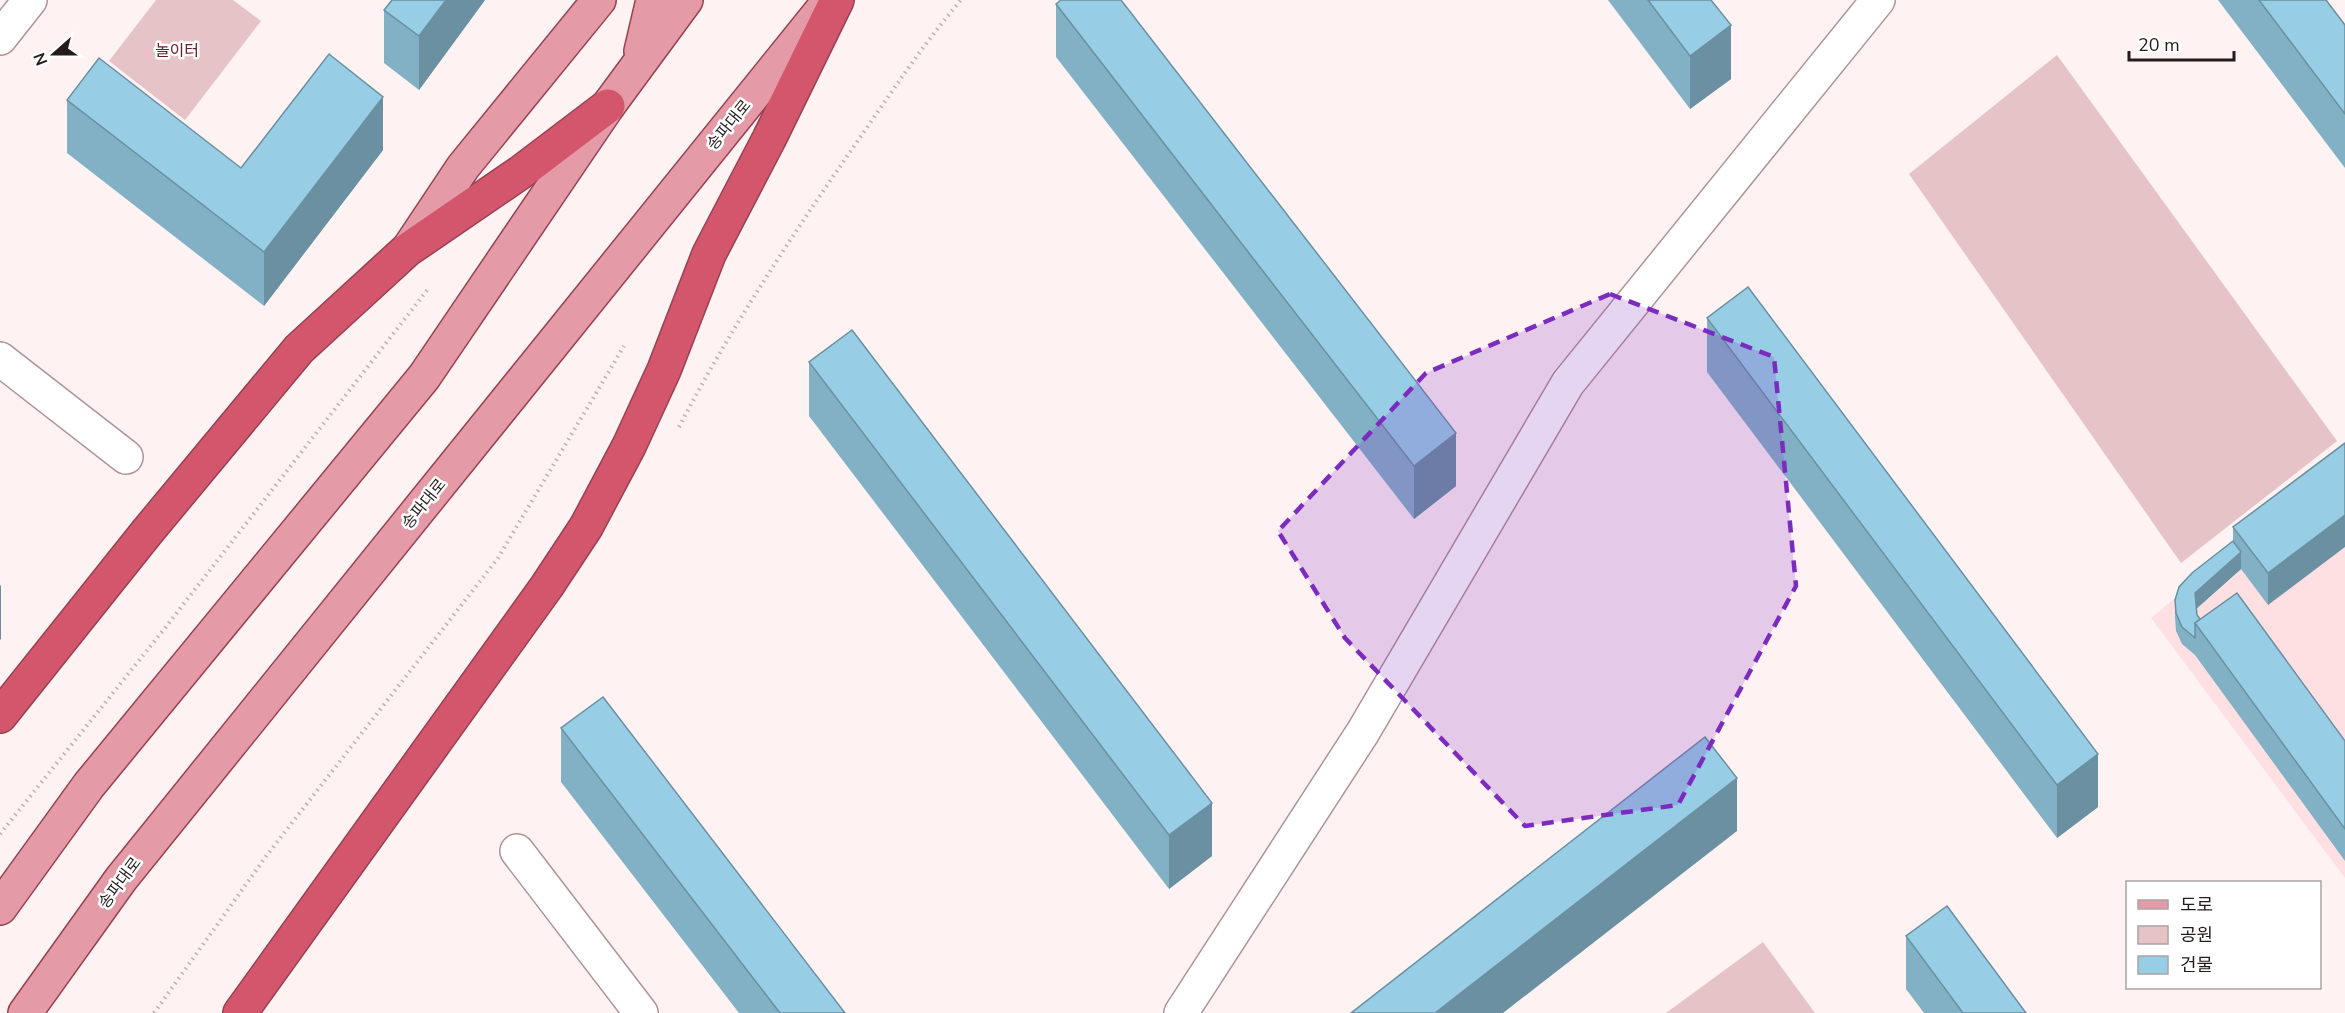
<svg xmlns="http://www.w3.org/2000/svg" width="2345" height="1013" font-family="'Nunito Sans','Noto Sans KR',sans-serif">
<style>
.built{fill:#ffe0e2}
.green{fill:#e6c3c6}
.lines{fill:none;stroke-linecap:round;stroke-linejoin:round}
.minor-casing{stroke:#af9396;stroke-width:36}
.major-casing{stroke:#974151;stroke-width:36}
.highway-casing{stroke:#974151;stroke-width:36}
.path{stroke:#bcb1b2;stroke-width:4;stroke-dasharray:1.5 4.5;stroke-linecap:butt}
.minor{stroke:#fff;stroke-width:33}
.major{stroke:#e59aa7;stroke-width:33}
.highway{stroke:#d4566d;stroke-width:33}
.wall{fill:#82b1c6}
.shaded-wall{fill:#6a90a1}
.building{fill:#97cee6;stroke:#6a90a1;stroke-width:1.5}
.marked{fill:#7b2cbf;fill-opacity:0.2;stroke:#7b2cbf;stroke-width:4.5;stroke-dasharray:12 8;stroke-linejoin:round}
.labels{text-anchor:middle;dominant-baseline:central;stroke-width:5;stroke-linejoin:round;paint-order:stroke}
.park-label{font-size:16px;fill:#63212d;stroke:#fff}
.street-label{font-size:16px;fill:#251b1c;stroke:#fff}
</style>
<rect width="100%" height="100%" fill="#fef2f3"/>
<path class="built" d="M2345,457v421l-194,-260z"/>
<g class="green">
<path d="M156,0h77l28,21 -76,99 -76,-59z"/>
<path d="M2057,55l280,386 -156,122 -272,-389z"/>
<path d="M1763,942l52,71h-149z"/>
</g>
<g class="lines">
<defs>
<g id="minor">
<path d="M0,38l30,-38"/>
<path d="M0,359l126,98"/>
<path d="M517,851l124,162"/>
<path d="M1181,1013l182,-281 205,-349 310,-383"/>
</g>
<g id="major">
<path d="M641,51l12,-51"/>
<path d="M409,248l54,-81 136,-167"/>
<path d="M0,908l89,-123 335,-408 184,-271 78,-106"/>
<path d="M25,1013l96,-134 709,-879"/>
</g>
<g id="highway">
<path d="M0,716l147,-184 152,-183 108,-99 114,-78 87,-66"/>
<path d="M240,1013l307,-427 39,-59 43,-81 35,-76 45,-116 60,-115 68,-139"/>
</g>
</defs>
<use href="#minor" class="minor-casing"/>
<use href="#major" class="major-casing"/>
<use href="#highway" class="highway-casing"/>
<g class="path">
<path d="M679,427c54,-104 120,-202 187,-298 31,-45 60,-88 95,-129"/>
<path d="M0,834l165,-206 263,-339"/>
<path d="M154,1013l113,-158 231,-297 126,-212"/>
</g>
<use href="#minor" class="minor"/>
<use href="#major" class="major"/>
<use href="#highway" class="highway"/>
</g>
<g class="wall">
<path d="M392,0h93l-66,90 -35,-27v-53z"/>
<path d="M1608,0h103l20,79 -41,30z"/>
<path d="M2218,0h108l19,25v143z"/>
<path d="M1056,4l400,482 -42,33 -358,-462z"/>
<path d="M67,100l174,68 142,-18 -119,156 -197,-153z"/>
<path d="M1707,318l391,489 -41,31 -350,-466z"/>
<path d="M809,362l403,494 -43,33 -360,-473z"/>
<path d="M2345,443l-77,162 -27,-36 -44,39v7l3,4 145,122v120l-150,-206 -13,-11 -6,-13 -1,-14v-17l58,-59v-14z"/>
<path d="M561,728l284,285h-106l-178,-231z"/>
<path d="M1906,936l120,77h-102l-18,-24z"/>
</g>
<g class="shaded-wall">
<path d="M446,0h39l-66,90v-54z"/>
<path d="M1731,25v54l-41,30v-53z"/>
<path d="M383,97v53l-119,156v-54z"/>
<path d="M1456,433v53l-42,33v-53z"/>
<path d="M2345,515v32l-77,58v-32z"/>
<path d="M2241,552v17l-46,41v-17z"/>
<path d="M1,585v54l-1,1v-54z"/>
<path d="M2098,754v53l-41,31v-53z"/>
<path d="M1737,778v53l-234,182h-68z"/>
<path d="M1212,803v53l-43,33v-54z"/>
</g>
<g class="building">
<path d="M392,0h54l-27,36 -35,-26z"/>
<path d="M1061,0h60l335,433 -42,33 -358,-462z"/>
<path d="M1648,0h63l20,25 -41,31z"/>
<path d="M2259,0h67l19,25v89z"/>
<path d="M329,54l54,43 -119,155 -197,-152 32,-42 142,110z"/>
<path d="M1748,287l350,467 -41,31 -350,-467z"/>
<path d="M852,330l360,473 -43,32 -360,-473z"/>
<path d="M2345,443v72l-77,58 -35,-46z"/>
<path d="M2233,541l8,11 -46,41 2,22 3,4 -5,4v15l-13,-11 -6,-14 -1,-13 4,-13 13,-14z"/>
<path d="M2237,593l108,148v88l-150,-206z"/>
<path d="M603,697l242,316h-65l-219,-285z"/>
<path d="M1705,737l32,41 -302,235h-84z"/>
<path d="M1947,906l79,107h-63l-57,-77z"/>
</g>
<path class="marked" d="M1610,294l164,63 22,229 -118,219 -153,21 -180,-188 -67,-107 148,-158z"/>
<g class="labels">
<g class="park-label">
<text x="177" y="51">놀이터</text>
</g>
<g class="street-label">
<text transform="translate(729 125) rotate(-51)">송파대로</text>
<text transform="translate(424 504) rotate(-51)">송파대로</text>
<text transform="translate(120 883) rotate(-53)">송파대로</text>
</g>
</g>
<rect x="2126" y="881" width="195" height="108" fill="#ffffff" stroke="#a8a4a4" stroke-width="1.5"/>
<rect x="2138" y="900" width="30" height="9" fill="#e59aa7" stroke="#a8a4a4" stroke-width="1.5"/>
<text x="2180" y="911" font-size="18" fill="#251b1c">도로</text>
<rect x="2138" y="926" width="30" height="18" fill="#e6c3c6" stroke="#a8a4a4" stroke-width="1.5"/>
<text x="2180" y="941" font-size="18" fill="#251b1c">공원</text>
<rect x="2138" y="956" width="30" height="18" fill="#97cee6" stroke="#a8a4a4" stroke-width="1.5"/>
<text x="2180" y="971" font-size="18" fill="#251b1c">건물</text>
<g transform="translate(54 54) rotate(249)" stroke="#ffffff" stroke-width="4.5" paint-order="stroke">
<path d="M0-4.5L10 22L0 15L-10 22Z" fill="#251b1c"/>
<text y="-9" font-size="16" font-weight="bold" text-anchor="middle" fill="#251b1c">N</text>
</g>
<path d="M2129 51v9h105v-9" fill="none" stroke="#251b1c" stroke-width="3"/>
<text x="2138" y="51" font-size="18" fill="#251b1c" stroke="#ffffff" stroke-width="4.5" paint-order="stroke">20 m</text>
</svg>
